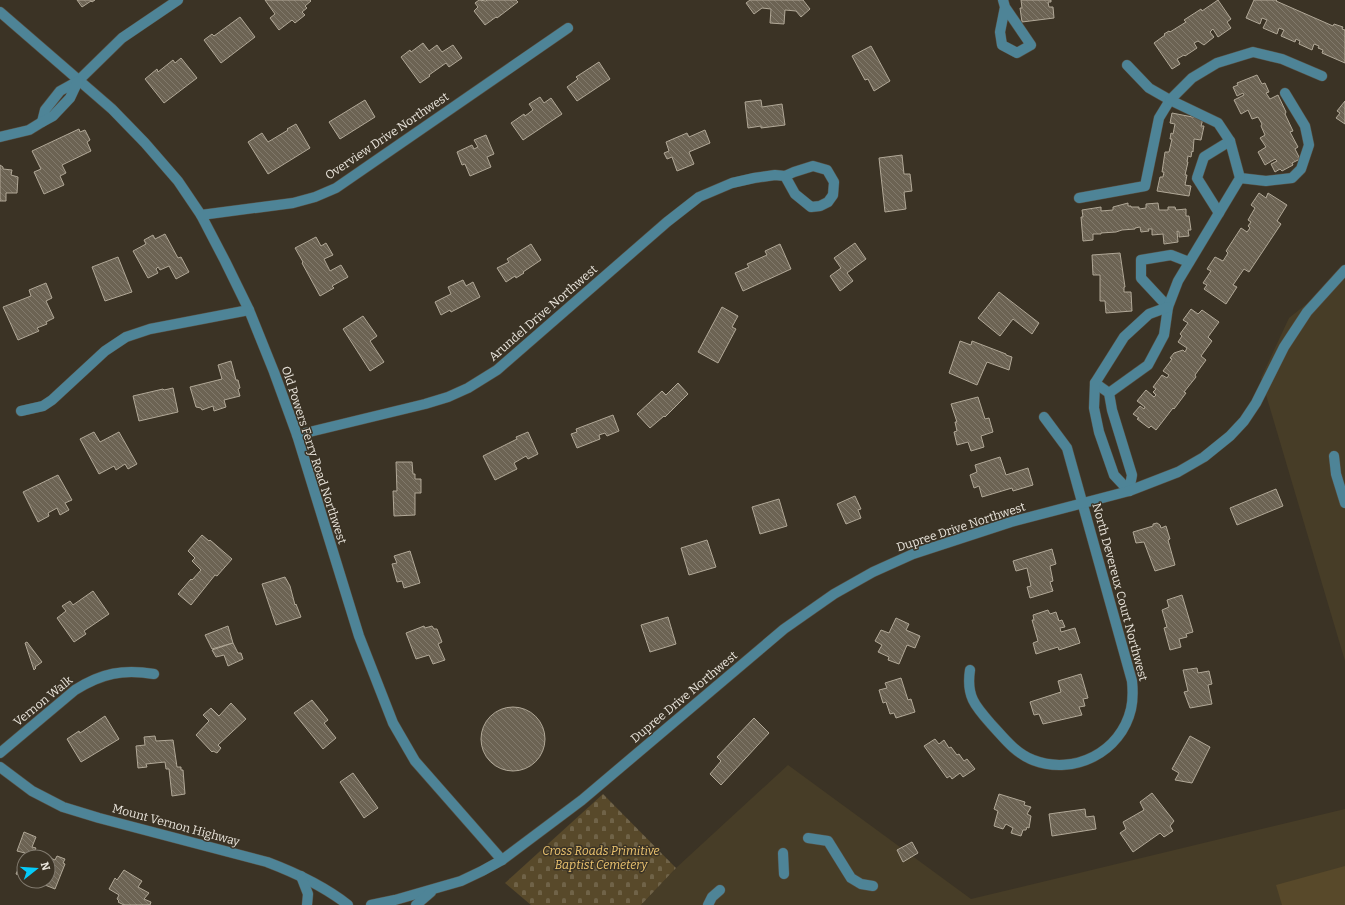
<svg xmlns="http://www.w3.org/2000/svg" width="1345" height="905" font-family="Bitter,serif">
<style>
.built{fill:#473d27}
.cemetery{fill:url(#cemetery-stones)}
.pitch{fill:#58492a}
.building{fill:url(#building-back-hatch);stroke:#b1a897}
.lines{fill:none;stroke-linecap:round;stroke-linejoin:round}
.minor-casing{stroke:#574f42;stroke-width:11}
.minor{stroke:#4e8497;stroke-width:10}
.labels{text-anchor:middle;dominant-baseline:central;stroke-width:3;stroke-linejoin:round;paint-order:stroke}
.street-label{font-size:12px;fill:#eae5dc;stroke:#3b3325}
.park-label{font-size:12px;font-style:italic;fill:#eec570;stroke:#3b3325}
</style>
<defs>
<pattern id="cemetery-stones" width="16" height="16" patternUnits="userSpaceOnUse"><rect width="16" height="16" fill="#58492a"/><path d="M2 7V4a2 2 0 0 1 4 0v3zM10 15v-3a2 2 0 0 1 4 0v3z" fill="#706348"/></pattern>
<pattern id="building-back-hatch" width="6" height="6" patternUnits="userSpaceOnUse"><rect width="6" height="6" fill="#6c6353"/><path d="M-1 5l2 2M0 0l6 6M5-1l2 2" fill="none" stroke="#81796b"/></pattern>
</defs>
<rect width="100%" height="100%" fill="#3b3325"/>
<g class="built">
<path d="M1345,273v388l-84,-283 28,-60z"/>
<path d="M788,765l183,134 374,-90v96h-704l35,-37z"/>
</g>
<path class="cemetery" d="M603,794l73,74 -35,37h-110l-26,-22z"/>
<path class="pitch" d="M1345,866v39h-63l-6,-20z"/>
<g class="building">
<path d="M77,0h18l-3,2 -1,-1 -9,6z"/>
<path d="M265,0h45l1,1 -6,5 2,2 -5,4 3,3 -10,8 -3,-3 -13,10 -9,-12 5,-4z"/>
<path d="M479,0l7,1 1,-1h29l2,2 -21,16 -1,-1 -11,8 -11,-14 4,-4 -3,-4z"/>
<path d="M750,0h53l7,9 -9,8 -5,-6 -11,-1 -1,14 -14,-1 1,-14 -9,-1 -8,6 -8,-11z"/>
<path d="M1021,0h30v2h-3l1,5h4l1,11 -32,4 -2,-14h2z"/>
<path d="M1218,0l13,19 -4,3 4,6 -13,9 -5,-8 -3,3 4,5 -10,8 -6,-4 -4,2 3,5 -12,8 -1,-1 -7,4 3,5 -8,5 -18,-26 11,-8 -1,-1 5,-3 1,1 16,-10 -2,-2 17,-11 1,2z"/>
<path d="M1254,0h23l-1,1 57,25 1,-2 9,3 -1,2 3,1v33l-23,-10 1,-3 -5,-2 1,-2 -5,-2 -2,6 -13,-6 1,-3 -4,-2 -1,3 -14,-6 3,-6 -5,-2 -2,6 -14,-6 4,-8 -5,-2 -2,6 -14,-6z"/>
<path d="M240,17l15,20 -34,26 -17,-23 8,-6 2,2z"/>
<path d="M423,43l6,8 8,-6 5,7 11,-7 9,13 -13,9 -3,-4 -17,12 1,1 -10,7 -19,-26 9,-7 1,2z"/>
<path d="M871,46l19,35 -16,10 -6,-12 -3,1 -13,-24z"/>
<path d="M181,58l16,20 -33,25 -19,-24 12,-10 1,3 15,-12 2,3z"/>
<path d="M599,62l11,17 -33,22 -10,-14 11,-8 -2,-2z"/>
<path d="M1257,75l5,9 3,-1 4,9 -3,1 4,6 8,-4 8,17 -1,2 8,17 -3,1 8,15 -3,2 5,10 -8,4 1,2 -11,6 -2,-2 -5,3 -4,-8 6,-3 -2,-2 -10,6 -7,-13 8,-5 -6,-9 5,-3 -4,-9 1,-2 -4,-7 -6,2 -4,-9 -7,4 -7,-14 10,-5 -1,-2 -6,3 -4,-9 5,-2 -1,-2z"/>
<path d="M540,97l4,6 7,-5 11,16 -39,26 -12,-17 13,-9 1,2 8,-6 -4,-6z"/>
<path d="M365,100l10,17 -35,22 -11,-17z"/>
<path d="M761,100l1,7 20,-3 3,21 -24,3v-2l-13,2 -3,-26z"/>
<path d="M1345,101v23l-9,-6 4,-5 -3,-2z"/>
<path d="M1172,113l31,6 -2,7h3l-3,14 -7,-1 -1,13 -1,-1 -1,6 -3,-1 -1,6h1l-3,13h2l-2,10 6,1 -2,10 -32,-5 3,-14h3l1,-5h-2l3,-20h4l3,-13h-2l1,-6 2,1 2,-10 -5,-1z"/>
<path d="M296,124l14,24 -42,26 -20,-32 14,-9 6,9 20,-12 -1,-1z"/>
<path d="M79,129l1,3 5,-2 5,10 -3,2 4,9 -29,14 4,8 -6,3 4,9 -20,9 -10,-22 7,-3 -9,-18z"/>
<path d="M705,130l5,13 -21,9 5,12 -17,7 -5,-14 -5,2 -3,-6 5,-2 -3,-9 21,-9 2,4z"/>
<path d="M486,135l8,19 -7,3 4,10 -21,9 -5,-12 -3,1 -5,-13 15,-7 2,4 4,-2 -4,-7z"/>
<path d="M902,155l2,19h6l2,17 -8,1 2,17 -21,3 -6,-54z"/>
<path d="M0,165l3,2v2l9,1 -1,5 7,2 -1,16h-11v8h-6z"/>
<path d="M1259,193l7,5 2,-5 19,12 -10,16 4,3 -32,48 -5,-3 -11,16 4,2 -11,17 -22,-15 3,-4 -4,-2 8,-12 -4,-2 8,-12 8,4 5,-8 -2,-2 15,-23 6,4 3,-4 -2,-2 3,-4 -3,-2 7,-12 -4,-3z"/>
<path d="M1128,203v3h3v1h8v2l7,-1v-4l12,-1 1,7h9v-3h7l1,3 10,-1v7h3l2,14h-3l1,6 -10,1v-5l-2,-1 1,11 -14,2 -1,-10 -11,1v-6h-4l1,2 -8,1 -1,-5 -5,1v1l-13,1 -6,2 -15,1v1h-8v6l-10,1 -2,-24h2l-1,-7 19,-3v4l12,-1v-3z"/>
<path d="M165,234l13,24 3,-1 8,15 -13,7 -7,-13 -9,4 -2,-3 -2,2 2,4 -10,5 -15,-27 13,-7 -2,-4 9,-5 2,4z"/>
<path d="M316,237l5,9 5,-3 7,12 -9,4 6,12 11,-6 7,12 -16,9 2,2 -14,8 -18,-33 1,-1 -8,-14z"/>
<path d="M855,243l11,16 -19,14 6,8 -13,10 -10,-15 11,-8 -7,-10z"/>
<path d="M531,244l10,16 -18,12 1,1 -8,5 -1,-2 -9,6 -9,-14 12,-6 -2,-3z"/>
<path d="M780,244l11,25 -48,22 -8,-18 14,-6 -2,-3 20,-9 -2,-4z"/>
<path d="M1120,253l5,34h-1v5h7l1,19 -26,2 -1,-12h-5v-26h-7l-1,-20z"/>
<path d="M118,257l14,35 -27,9 -13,-34z"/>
<path d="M463,280l3,6 7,-4 7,15 -29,15 -1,-2 -9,5 -6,-13 16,-8 -3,-7z"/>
<path d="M46,283l6,15 -6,3 8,17 -8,4 1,2 -10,4 2,3 -21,9 -15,-33 28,-11 -2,-6z"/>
<path d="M999,292l40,31 -7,11 -19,-15 -13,17 -22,-18z"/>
<path d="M722,307l16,9 -6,11 4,2 -18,34 -20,-11z"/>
<path d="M1191,309l7,5 4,-4 17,12 -11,15 4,4 -11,15 5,4 -11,15 1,2 -12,15 2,1 -12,16 -1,-1 -17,22 -5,-4 -2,2 -12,-9 2,-1 -6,-4 7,-8 4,3 1,-2 -8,-6 9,-11 8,7 2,-2 -3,-3 3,-3 -3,-2 9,-12 5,3 2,-3 -6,-4 9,-12 -2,-1 4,-5 9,-3 2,2 2,-4 -9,-6 4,-6 -2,-2 8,-11 -5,-3z"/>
<path d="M363,316l14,20 -7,5 14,21 -14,9 -27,-42z"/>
<path d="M960,341l11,4 1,-4 34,13v1l6,2 -3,13 -22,-8 -10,23 -28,-12z"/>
<path d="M231,361l5,19h2l2,8 -2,1 2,7 -16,4 2,7 -12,4 -1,-5 -11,4 -1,-2 -5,-1 -6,-20 32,-8 -4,-14z"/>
<path d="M678,383l10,11 -23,23 -1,-1 -14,12 -13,-14 25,-23 4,4z"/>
<path d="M173,388l5,24 -39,9 -6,-25 30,-7 1,1z"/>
<path d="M978,397l7,22 4,-1 4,14 -12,4 3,11 -13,4 -3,-9 -11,3 -3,-13 3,-1 -2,-9h2l-6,-18z"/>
<path d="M613,415l6,16 -12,5 -2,-3 -6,2 1,4 -23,9 -6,-14 6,-2 -1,-3z"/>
<path d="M94,432l6,10 19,-10 18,32 -9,5 -3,-5 -9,6 -2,-4 -15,8 -19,-35z"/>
<path d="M528,432l10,22 -10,5 -2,-3 -12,7 3,6 -22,11 -12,-24 34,-17 -1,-2z"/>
<path d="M1000,457l6,18 22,-7 5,17 -20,6 -1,-3 -30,9 -3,-11 -5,2 -4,-13 7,-3 -2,-7z"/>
<path d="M396,462h16l1,12h2v5h6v14h-6v22l-21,1 -1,-25h4z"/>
<path d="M58,475l14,25 -7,3 4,7 -9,5 -3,-7 -9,5 1,3 -11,6 -15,-30z"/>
<path d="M1276,489l7,17 -46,19 -7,-17z"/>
<path d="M855,496l6,13 -3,1 3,8 -15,6 -9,-20z"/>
<path d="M779,499l8,27 -27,8 -8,-27z"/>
<path d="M1157,523l3,2 1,3 5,-2 4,13 -2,1 7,25 -20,6 -11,-29 -8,1 -3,-11 20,-6v-2z"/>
<path d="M202,535l7,6 1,-1 22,19 -15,17 -2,-1 -24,30 -13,-11 13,-15 1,1 9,-10 -9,-9 3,-3 -7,-7z"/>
<path d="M707,540l9,27 -27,8 -8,-27z"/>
<path d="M1052,549l4,15 -6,2 3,15 -3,1 3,9 -23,7 -3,-11 4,-1 -4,-18 -11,3 -3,-10z"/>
<path d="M410,551l10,32 -16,5 -2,-7 -5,1 -5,-18 5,-1 -3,-7z"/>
<path d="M285,577l5,9 5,19 1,-1 5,13 -25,8 -14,-41z"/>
<path d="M93,591l16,23 -25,17 2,3 -12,8 -17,-24 9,-7 -4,-5 8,-5 3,4z"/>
<path d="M1182,595l11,37 -7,2 1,3 -8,2 2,8 -11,3 -6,-22 3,-1 -5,-17 7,-3 -2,-7z"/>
<path d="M1048,610l2,4 6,-2 3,9 3,-1 3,7 -5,1 1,4 14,-4 5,15 -21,7 -1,-3 -22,7 -3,-11 5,-2 -6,-21h2l-1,-5z"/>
<path d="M668,617l8,27 -26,8 -9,-27z"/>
<path d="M896,618l13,6 -3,6 14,6 -5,12 -8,-3 -8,19 -11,-4 1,-3 -11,-5 4,-7 -7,-4 6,-11 8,3z"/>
<path d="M228,626l5,17 -21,6 -7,-14z"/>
<path d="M424,626l1,2 7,-2 2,3h3l5,13 -4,2 7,16 -12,4 -4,-9 -13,4 -10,-26z"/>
<path d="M27,642l15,20 -7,5 1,1 -2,2 -9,-27z"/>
<path d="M233,643l5,10h3l2,6 -15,7 -4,-11 -8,2 -4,-7z"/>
<path d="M1197,668l1,5 11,-2 3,13 -4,1 4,19 -22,4 -6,-16 4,-1 -5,-21z"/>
<path d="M1081,674l7,24 -5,1 2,7 -6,1 3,8 -39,9 -4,-10 -5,1 -4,-13 31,-10 -3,-11z"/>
<path d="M901,678l7,22 3,-1 4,13 -19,6 -2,-5 -4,1 -4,-12 -3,1 -4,-13 8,-2 -2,-5z"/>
<path d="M312,700l16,20 -4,3 12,15 -13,11 -29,-36z"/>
<path d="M231,703l15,16 -28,26 3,3 -4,5 -4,-2 -1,1 -16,-17 13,-14 -6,-6 8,-7 8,8z"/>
<circle cx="513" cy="739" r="32"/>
<path d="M105,716l14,23 -38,23 -14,-23 12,-8 1,2z"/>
<path d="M754,718l15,15 -48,52 -11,-11 11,-13 -4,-4z"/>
<path d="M155,736l1,5 17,-1 4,27h4v3h2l2,24 -13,2 -3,-27h-3l-1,-7 -19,2 1,3 -9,1 -2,-22 9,-1 -1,-8z"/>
<path d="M1190,736l20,11 -18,36 -17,-3 4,-7 -7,-4z"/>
<path d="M935,739l4,5 5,-4 5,8 2,-1 6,8 2,-1 5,7 3,-2 8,10 -12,8 -3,-4 -8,6 -2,-3 -3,2 -23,-32z"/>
<path d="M353,773l25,35 -14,10 -24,-36z"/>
<path d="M1152,793l22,28 -4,5 3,5 -9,6 -4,-4 -27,19 -13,-19 6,-4 -3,-7 21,-12 -4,-8z"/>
<path d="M999,794l26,8 -1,3 7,2 -4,7 4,2 -2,12 -2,-1 -1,3h-3l-2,6 -10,-3 2,-5 -7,-4 -3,5 -9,-3 4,-15 -4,-2z"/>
<path d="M1085,809l1,8 8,-1 2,13 -44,7 -3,-22z"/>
<path d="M24,832l12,5 -4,10 4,1 -2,4 13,5h-23v20l-8,-3 9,-21 -8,-2z"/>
<path d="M912,842l6,11 -15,9 -6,-12z"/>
<path d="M57,856l8,3 -2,4 2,1 -10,25 -10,-4 1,-4h2v-24l7,3z"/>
<path d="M124,870l18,11 -4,6 11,6 -5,6 7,3 -1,3h-26l-6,-3 1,-1 -2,-2 2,-4 -10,-6 6,-11 2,2z"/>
</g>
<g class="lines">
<defs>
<g id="minor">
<path d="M1003,0l2,7 26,38 -14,8 -15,-8 -2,-13 5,-25"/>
<path d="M0,12l112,97 33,34 33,38 23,34 24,46 24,49 25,62 23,63 62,201 34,87 22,38 87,99"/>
<path d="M42,122l3,-12 15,-19 18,-10 44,-43 56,-38"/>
<path d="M0,137l29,-7 13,-8 11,-6 17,-18 8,-17"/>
<path d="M1240,178l26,3 26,-3 9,-9 8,-24 -4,-19 -20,-33"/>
<path d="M1079,198l66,-12 14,-68 11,-18 -21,-12 -22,-23"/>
<path d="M1219,213l-22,-35 7,-21 26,-16"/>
<path d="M201,215l92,-12 22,-6 21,-9 232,-160"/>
<path d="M1168,307l-27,-29v-18l30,-5 18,7"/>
<path d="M1095,383l14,10 3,17 20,65 -3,16"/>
<path d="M1109,393l39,-28 16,-30 4,-28 10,-26 62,-103 -10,-37 -12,-18 -48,-23 22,-22 25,-15 36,-11 29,7 40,17"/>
<path d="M21,411l22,-5 9,-6 53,-49 21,-14 24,-8 99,-19"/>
<path d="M297,435l128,-31 23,-7 20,-9 29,-18 170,-148 32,-25 33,-14 22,-5 21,-3 10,1 9,-4 19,-6 14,4 7,12 -1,13 -5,7 -8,4 -9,1 -16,-13 -10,-18"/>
<path d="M1334,456l2,18 9,29"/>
<path d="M1129,491l-15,-16 -15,-43 -5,-24 1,-25 29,-46 25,-23 19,-7"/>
<path d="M970,670c-4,26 5,36 21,54 13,14 24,29 42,36 41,16 88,-8 98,-51 2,-9 2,-18 1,-28l-65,-233 -23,-31"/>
<path d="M0,753l75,-63c27,-17 48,-21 79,-16"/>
<path d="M0,767l32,24 31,16 36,11 168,44c29,11 57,24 81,43"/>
<path d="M808,838l20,3 23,37 10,6 12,2"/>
<path d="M783,853l1,21"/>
<path d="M301,876l7,18 -1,11"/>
<path d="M371,905l24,-5 66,-19 21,-10 20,-11 80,-60 202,-171 50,-35 39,-22 40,-18 98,-32 118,-31 49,-19 26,-15 26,-21 14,-15 12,-18 28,-56 23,-35 38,-42"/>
<path d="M416,905l15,-13"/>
<path d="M708,905l4,-8 8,-7"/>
</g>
</defs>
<use href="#minor" class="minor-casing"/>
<use href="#minor" class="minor"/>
</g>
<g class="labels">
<g class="street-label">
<text transform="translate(387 136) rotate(-34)">Overview Drive Northwest</text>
<text transform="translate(543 313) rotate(-41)">Arundel Drive Northwest</text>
<text transform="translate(314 455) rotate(72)">Old Powers Ferry Road Northwest</text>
<text transform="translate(961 527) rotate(-18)">Dupree Drive Northwest</text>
<text transform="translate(1120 592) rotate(75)">North Devereux Court Northwest</text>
<text transform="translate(684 697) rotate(-40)">Dupree Drive Northwest</text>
<text transform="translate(43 701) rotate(-39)">Vernon Walk</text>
<text transform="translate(176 825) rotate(15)">Mount Vernon Highway</text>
</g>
<g class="park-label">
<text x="601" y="851">Cross Roads Primitive<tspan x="601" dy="14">Baptist Cemetery</tspan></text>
</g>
</g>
<g transform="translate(36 869) rotate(73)"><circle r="19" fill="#3b3325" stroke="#817a6e"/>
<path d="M0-3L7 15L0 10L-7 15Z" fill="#06cbf9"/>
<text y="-6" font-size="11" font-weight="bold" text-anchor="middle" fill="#eae5dc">N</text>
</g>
</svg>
